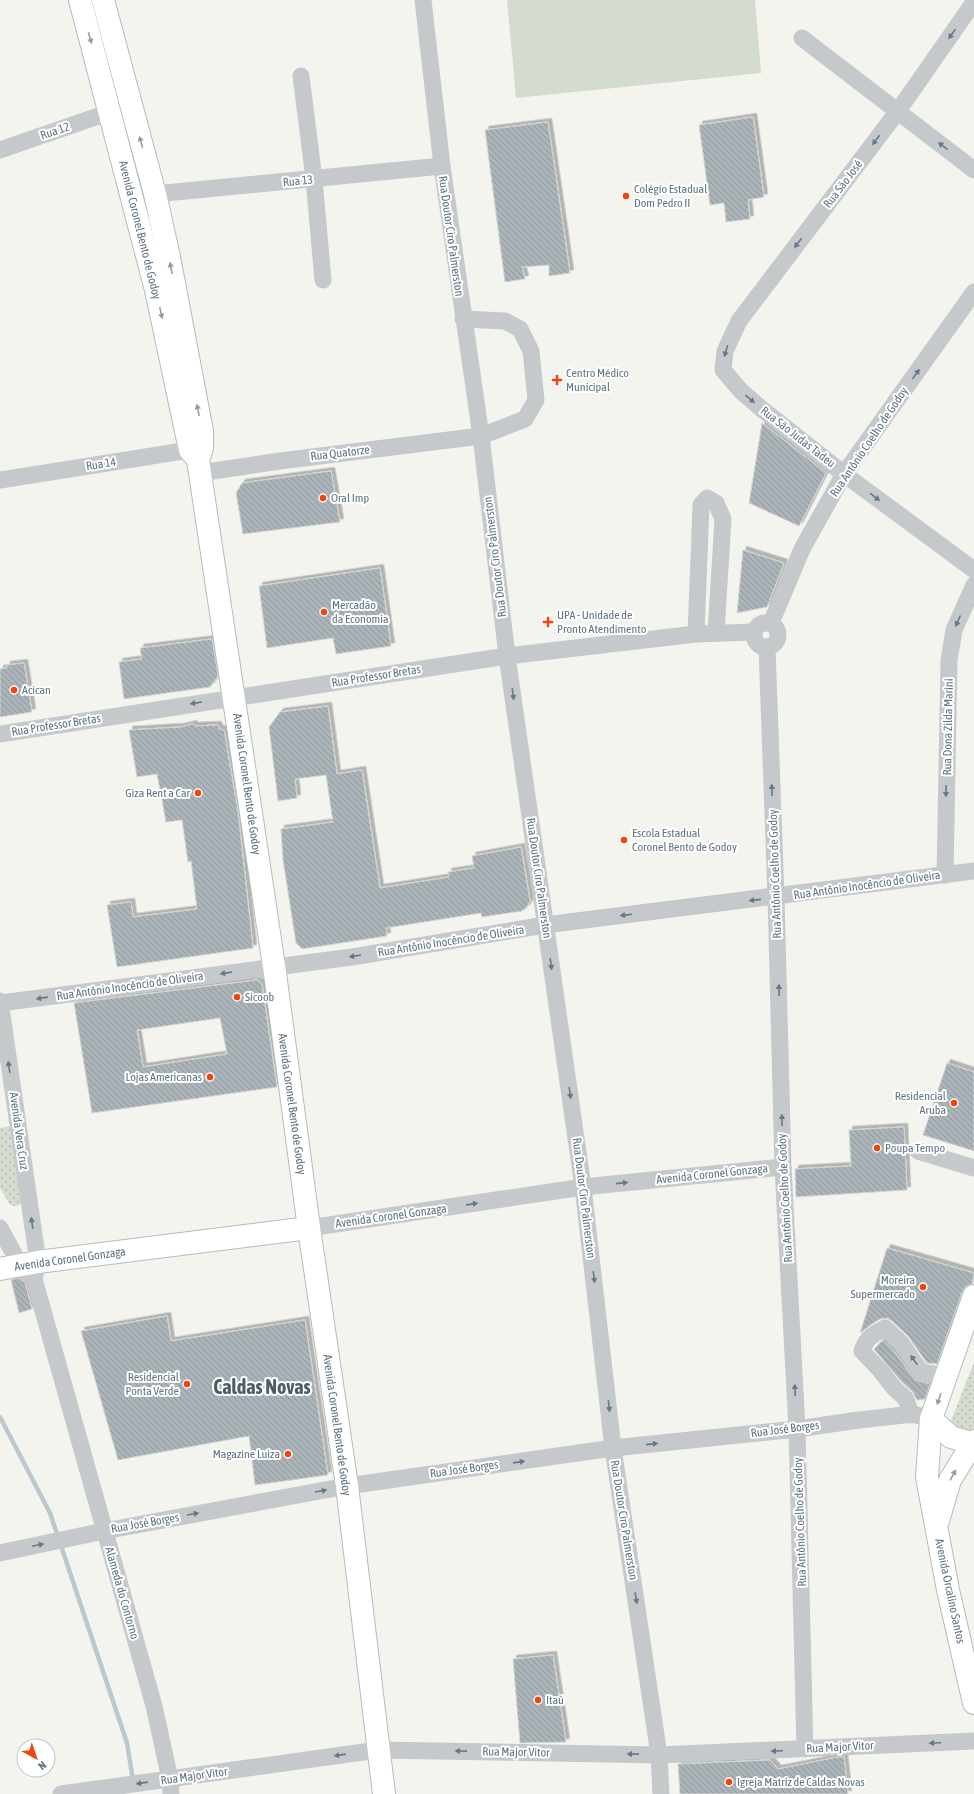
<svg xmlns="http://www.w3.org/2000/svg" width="974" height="1794" font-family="'Asap Condensed',sans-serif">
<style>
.park{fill:url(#park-dots)}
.garden{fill:#d4dcd0}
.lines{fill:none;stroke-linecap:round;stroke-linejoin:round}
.stream{stroke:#bbc8cd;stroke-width:4.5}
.building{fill:url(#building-back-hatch);stroke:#d5d5d2;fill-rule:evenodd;filter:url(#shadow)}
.major-casing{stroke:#b6babe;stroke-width:24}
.minor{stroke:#c6c9cc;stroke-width:17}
.major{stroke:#fff;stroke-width:22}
.oneway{fill:#657888}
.oneway2{fill:#909ea9}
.poi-dot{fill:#f6430e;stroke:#fff;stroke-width:1.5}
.labels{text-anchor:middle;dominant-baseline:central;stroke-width:4;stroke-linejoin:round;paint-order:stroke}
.street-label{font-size:12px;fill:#607484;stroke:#fff}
.poi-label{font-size:12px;fill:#607484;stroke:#fff;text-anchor:start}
.town-label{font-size:20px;font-weight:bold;fill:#4e5d68;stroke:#fff}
</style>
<defs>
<pattern id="park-dots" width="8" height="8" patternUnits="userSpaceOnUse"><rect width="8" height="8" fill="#d4dcd0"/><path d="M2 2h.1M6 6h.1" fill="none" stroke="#afb7ae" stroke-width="1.8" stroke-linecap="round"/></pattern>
<pattern id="building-back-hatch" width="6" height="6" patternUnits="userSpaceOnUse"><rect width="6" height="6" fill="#abb4b9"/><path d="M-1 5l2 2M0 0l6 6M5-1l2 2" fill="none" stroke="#8f979c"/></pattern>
<filter id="shadow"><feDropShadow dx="3.5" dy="-3.5" stdDeviation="0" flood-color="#0004"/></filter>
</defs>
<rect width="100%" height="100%" fill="#f4f4ef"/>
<g class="park">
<path d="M11,1126l12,76c-4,4 -7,5 -13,3l-10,-17v-60z"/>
<path d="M974,1362v67l-7,4 -6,-2 -10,-10z"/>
</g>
<path class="garden" d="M507,0h248l6,73 -245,25z"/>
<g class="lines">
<path class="stream" d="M0,1417l50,96 77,230 6,37"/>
</g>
<g class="building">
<path d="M753,117l11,80 -16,3 2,19 -24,3 -2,-19 -14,2 -11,-80z"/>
<path d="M548,122l22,151 -21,3v-11l-27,2 3,12 -20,3 -20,-152z"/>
<path d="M762,423l64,50 -27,53 -50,-23z"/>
<path d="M331,471l9,51 -97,12 -7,-41 6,-10z"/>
<path d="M743,550l41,13 -17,44 -30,6z"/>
<path d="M380,568l11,78 -55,8 -3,-16 -66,10 -8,-62z"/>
<path d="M212,639l6,37 -8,11 -86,12 -5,-37 23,-3 -2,-11z"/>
<path d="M24,663l8,49 -32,5v-48l7,-1v-3z"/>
<path d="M328,706l9,68 25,-4 18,118 69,-11 -1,-5 26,-4 -2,-12 49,-9 9,54 -3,6 -5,4 -40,6 -1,-4 -95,15 1,8 -46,7 -39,6 -6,-6 -13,-83 -2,-31 52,-7 -7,-47 -31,4 2,19 -19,3 -9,-74 11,-15z"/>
<path d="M193,724l2,2 23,-1 1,4 5,1 14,82 15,136 -136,19 -10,-62 24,-3 2,15 64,-8 -6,-48 -3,1 -6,-42 -16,2 -9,-48 -20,3 -8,-47 52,-3z"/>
<path d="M257,980l5,4 15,103 -185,26 -18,-110zM220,1018l7,36 -84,13 -6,-37z"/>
<path d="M947,1063l27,9v79l-51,-16z"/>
<path d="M904,1127l3,63 -111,7 -1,-28 56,-3 -2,-36z"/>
<path d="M887,1248l87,25 -2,11 -6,2 -4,6 -25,72 -10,-1 -19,-27 -16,-15 -5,-3 -7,1 -8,5 -12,9z"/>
<path d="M18,1278l7,5 7,26 -13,4 -8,-33z"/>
<path d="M167,1316l4,25 134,-21 23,155 -73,10 -6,-49 -131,24 -37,-129z"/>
<path d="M883,1340l10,10 22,30 15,4 -5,15 -8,1 -4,-8 -12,-11 -27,-32z"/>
<path d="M553,1655l13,87 -46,1 -7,-84z"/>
<path d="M838,1757h6l4,37h-168l-2,-30 92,-4 8,9z"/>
</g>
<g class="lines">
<defs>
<g id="major">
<path d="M80,0l76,290 34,160 8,10 76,506 35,262 38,258 37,308"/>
<path d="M103,0l52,194 14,63 33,174v17l-4,12"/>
<path d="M0,1269l38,-7 271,-34"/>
<path d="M974,1296l-43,123 -4,58 21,113 26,113"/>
<path d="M931,1419l20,18 20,6"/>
<path d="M938,1521l12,-41 24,-39"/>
</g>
</defs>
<use href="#major" class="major-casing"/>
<g class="minor">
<path d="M423,0l19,166 39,270 26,220 76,531 30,261 46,307 2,39"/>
<path d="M974,2l-76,109 -159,210 -14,30 -2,19 18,21 22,19 81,64 130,96"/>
<path d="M802,38l172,132"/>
<path d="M301,76l13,103 9,101"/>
<path d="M0,150l110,-38"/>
<path d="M155,194l287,-28"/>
<path d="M200,473l80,-12 201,-25 44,-17 11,-19 -5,-49 -11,-22 -15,-8 -42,-2"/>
<path d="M0,480l202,-32"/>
<circle cx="766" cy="635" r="12"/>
<path d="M771,623l31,-74 42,-75 130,-182"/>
<path d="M696,634l5,-129 6,-7 9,5 7,16 -7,113"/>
<path d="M767,648l9,249 7,270 14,262 8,320"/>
<path d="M0,734l507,-78 189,-22 58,-2"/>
<path d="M945,875l4,-215 5,-30 20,-45"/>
<path d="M0,1001l38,261 -4,17 120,427 16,73 1,15"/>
<path d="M0,1003l352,-46 193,-32 429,-54"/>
<path d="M918,1151l56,17"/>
<path d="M0,1228l20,37 8,9"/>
<path d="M309,1228l274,-41 200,-20"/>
<path d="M911,1415l-5,-16 -12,-11 -14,-18 -18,-19c5,-14 10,-16 23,-23l16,15 20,29 25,4"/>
<path d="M0,1553l104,-22 243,-45 266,-38 184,-19 62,-9 54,-6 18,5"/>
<path d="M61,1794l317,-44 281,5 315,-14"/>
</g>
<use href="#major" class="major"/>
</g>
<defs><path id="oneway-solid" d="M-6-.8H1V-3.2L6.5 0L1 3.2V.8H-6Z"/></defs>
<g class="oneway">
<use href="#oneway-solid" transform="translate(952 34) rotate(125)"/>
<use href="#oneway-solid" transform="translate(876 140) rotate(127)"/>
<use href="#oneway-solid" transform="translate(943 146) rotate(-142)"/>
<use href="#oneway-solid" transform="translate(798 243) rotate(127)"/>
<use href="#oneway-solid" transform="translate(726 351) rotate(106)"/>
<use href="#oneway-solid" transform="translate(916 374) rotate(-55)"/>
<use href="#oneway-solid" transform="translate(750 399) rotate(40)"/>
<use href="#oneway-solid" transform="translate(875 497) rotate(37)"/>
<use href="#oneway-solid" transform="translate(958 621) rotate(114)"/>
<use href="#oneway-solid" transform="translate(513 694) rotate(82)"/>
<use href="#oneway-solid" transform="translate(196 703) rotate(171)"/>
<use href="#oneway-solid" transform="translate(772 790) rotate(-92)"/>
<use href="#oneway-solid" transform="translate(946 791) rotate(91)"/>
<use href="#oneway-solid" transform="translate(755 900) rotate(174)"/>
<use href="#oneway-solid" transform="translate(626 915) rotate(173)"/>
<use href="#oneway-solid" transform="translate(355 956) rotate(171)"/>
<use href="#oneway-solid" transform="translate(551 964) rotate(82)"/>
<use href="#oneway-solid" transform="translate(226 973) rotate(172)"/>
<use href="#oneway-solid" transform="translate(779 990) rotate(-92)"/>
<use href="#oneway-solid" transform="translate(42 998) rotate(172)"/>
<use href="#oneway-solid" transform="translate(9 1067) rotate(-98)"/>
<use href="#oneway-solid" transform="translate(570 1093) rotate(82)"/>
<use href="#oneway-solid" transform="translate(782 1120) rotate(-91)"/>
<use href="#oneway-solid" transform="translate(622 1183) rotate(-6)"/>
<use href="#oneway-solid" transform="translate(472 1204) rotate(-8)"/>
<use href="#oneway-solid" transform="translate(32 1223) rotate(-98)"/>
<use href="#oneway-solid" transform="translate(594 1277) rotate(83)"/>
<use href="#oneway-solid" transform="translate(914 1360) rotate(-125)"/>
<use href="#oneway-solid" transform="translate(795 1390) rotate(-93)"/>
<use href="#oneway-solid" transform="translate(609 1406) rotate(83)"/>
<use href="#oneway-solid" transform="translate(652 1444) rotate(-6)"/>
<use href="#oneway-solid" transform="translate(519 1462) rotate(-8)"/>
<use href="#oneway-solid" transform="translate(321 1491) rotate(-10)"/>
<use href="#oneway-solid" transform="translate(193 1514) rotate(-10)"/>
<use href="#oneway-solid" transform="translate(38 1545) rotate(-12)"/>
<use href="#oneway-solid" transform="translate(636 1598) rotate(81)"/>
<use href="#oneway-solid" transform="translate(935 1743) rotate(177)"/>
<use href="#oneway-solid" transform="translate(461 1751) rotate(-179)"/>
<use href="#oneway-solid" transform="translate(777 1751) rotate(178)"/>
<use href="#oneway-solid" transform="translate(633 1754) rotate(-179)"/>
<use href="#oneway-solid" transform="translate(340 1755) rotate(172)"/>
<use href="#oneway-solid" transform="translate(142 1783) rotate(172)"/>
</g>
<g class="oneway2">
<use href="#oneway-solid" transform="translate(90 38) rotate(75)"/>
<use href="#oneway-solid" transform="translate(141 142) rotate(-105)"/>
<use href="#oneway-solid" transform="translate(171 268) rotate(-101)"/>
<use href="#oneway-solid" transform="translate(161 313) rotate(78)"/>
<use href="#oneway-solid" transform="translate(198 410) rotate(-101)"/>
<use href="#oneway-solid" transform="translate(939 1399) rotate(109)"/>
<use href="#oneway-solid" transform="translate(953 1475) rotate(-61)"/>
</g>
<g class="poi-dot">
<circle cx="626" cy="196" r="4"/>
<path d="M555 374h4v4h4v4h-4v4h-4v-4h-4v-4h4z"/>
<circle cx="323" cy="498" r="4"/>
<circle cx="324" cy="612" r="4"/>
<path d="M546 616h4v4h4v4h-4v4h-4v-4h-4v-4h4z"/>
<circle cx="14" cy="690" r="4"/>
<circle cx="198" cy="793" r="4"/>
<circle cx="624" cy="840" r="4"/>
<circle cx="237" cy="997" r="4"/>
<circle cx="210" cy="1077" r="4"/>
<circle cx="954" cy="1103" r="4"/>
<circle cx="877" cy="1148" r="4"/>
<circle cx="923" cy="1287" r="4"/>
<circle cx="187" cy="1384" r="4"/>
<circle cx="288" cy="1454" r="4"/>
<circle cx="538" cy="1700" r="4"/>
<circle cx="729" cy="1782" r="4"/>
</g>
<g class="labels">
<g class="street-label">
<text transform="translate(55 131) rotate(-19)">Rua 12</text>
<text transform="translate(298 181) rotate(-6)">Rua 13</text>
<text transform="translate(843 184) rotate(-53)">Rua São José</text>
<text transform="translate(140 230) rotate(76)">Avenida Coronel Bento de Godoy</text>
<text transform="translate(451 236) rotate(82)">Rua Doutor Ciro Palmerston</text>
<text transform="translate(798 437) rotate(38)">Rua São Judas Tadeu</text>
<text transform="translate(869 442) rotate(-56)">Rua Antônio Coelho de Godoy</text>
<text transform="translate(340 453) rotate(-7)">Rua Quatorze</text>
<text transform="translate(101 464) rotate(-9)">Rua 14</text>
<text transform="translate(495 557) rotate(-97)">Rua Doutor Ciro Palmerston</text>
<text transform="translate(376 676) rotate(-9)">Rua Professor Bretas</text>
<text transform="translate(56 725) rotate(-9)">Rua Professor Bretas</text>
<text transform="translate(948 727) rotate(-89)">Rua Dona Zilda Marini</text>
<text transform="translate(247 784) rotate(82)">Avenida Coronel Bento de Godoy</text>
<text transform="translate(775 874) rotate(-92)">Rua Antônio Coelho de Godoy</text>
<text transform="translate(539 878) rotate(82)">Rua Doutor Ciro Palmerston</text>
<text transform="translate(867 885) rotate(-8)">Rua Antônio Inocêncio de Oliveira</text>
<text transform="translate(451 941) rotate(-9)">Rua Antônio Inocêncio de Oliveira</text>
<text transform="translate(130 986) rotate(-8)">Rua Antônio Inocêncio de Oliveira</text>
<text transform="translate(292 1104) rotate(82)">Avenida Coronel Bento de Godoy</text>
<text transform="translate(19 1131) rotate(82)">Avenida Vera Cruz</text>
<text transform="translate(712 1174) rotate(-6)">Avenida Coronel Gonzaga</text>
<text transform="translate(584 1198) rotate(83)">Rua Doutor Ciro Palmerston</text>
<text transform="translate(785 1198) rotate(-93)">Rua Antônio Coelho de Godoy</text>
<text transform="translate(391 1216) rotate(-8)">Avenida Coronel Gonzaga</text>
<text transform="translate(70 1259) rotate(-8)">Avenida Coronel Gonzaga</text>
<text transform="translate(337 1425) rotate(82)">Avenida Coronel Bento de Godoy</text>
<text transform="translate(785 1429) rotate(-7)">Rua José Borges</text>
<text transform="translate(464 1469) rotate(-8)">Rua José Borges</text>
<text transform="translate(624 1520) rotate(81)">Rua Doutor Ciro Palmerston</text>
<text transform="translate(800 1522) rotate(-92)">Rua Antônio Coelho de Godoy</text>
<text transform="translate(145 1523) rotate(-10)">Rua José Borges</text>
<text transform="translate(950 1591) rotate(78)">Avenida Orcalino Santos</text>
<text transform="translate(122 1593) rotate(74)">Alameda do Contorno</text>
<text transform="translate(840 1747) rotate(-3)">Rua Major Vitor</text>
<text transform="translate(516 1752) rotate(1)">Rua Major Vitor</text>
<text transform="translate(194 1776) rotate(-8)">Rua Major Vitor</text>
</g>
<g class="poi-label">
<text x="634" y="189">Colégio Estadual<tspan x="634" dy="14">Dom Pedro II</tspan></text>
<text x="566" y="373">Centro Médico<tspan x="566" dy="14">Municipal</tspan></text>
<text x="331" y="498">Oral Imp</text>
<text x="332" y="605">Mercadão<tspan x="332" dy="14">da Economia</tspan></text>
<text x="557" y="615">UPA - Unidade de<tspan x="557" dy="14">Pronto Atendimento</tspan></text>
<text x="22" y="690">Acican</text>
<text x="190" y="793" text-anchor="end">Giza Rent a Car</text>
<text x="632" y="833">Escola Estadual<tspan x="632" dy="14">Coronel Bento de Godoy</tspan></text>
<text x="245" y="997">Sicoob</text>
<text x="202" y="1077" text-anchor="end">Lojas Americanas</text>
<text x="946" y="1096" text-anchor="end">Residencial<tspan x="946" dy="14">Aruba</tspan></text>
<text x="885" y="1148">Poupa Tempo</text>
<text x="915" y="1280" text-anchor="end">Moreira<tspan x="915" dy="14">Supermercado</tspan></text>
<text x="179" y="1377" text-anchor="end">Residencial<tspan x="179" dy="14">Ponta Verde</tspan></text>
<text x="280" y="1454" text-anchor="end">Magazine Luiza</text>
<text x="546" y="1700">Itaú</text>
<text x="737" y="1782">Igreja Matriz de Caldas Novas</text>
</g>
<g class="town-label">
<text x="262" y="1386">Caldas Novas</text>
</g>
</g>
<g transform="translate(36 1758) rotate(140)"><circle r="19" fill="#ffffff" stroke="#bfc7ce"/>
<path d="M0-3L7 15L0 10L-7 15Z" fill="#f6430e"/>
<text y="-6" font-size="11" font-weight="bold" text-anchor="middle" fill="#607484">N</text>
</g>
</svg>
